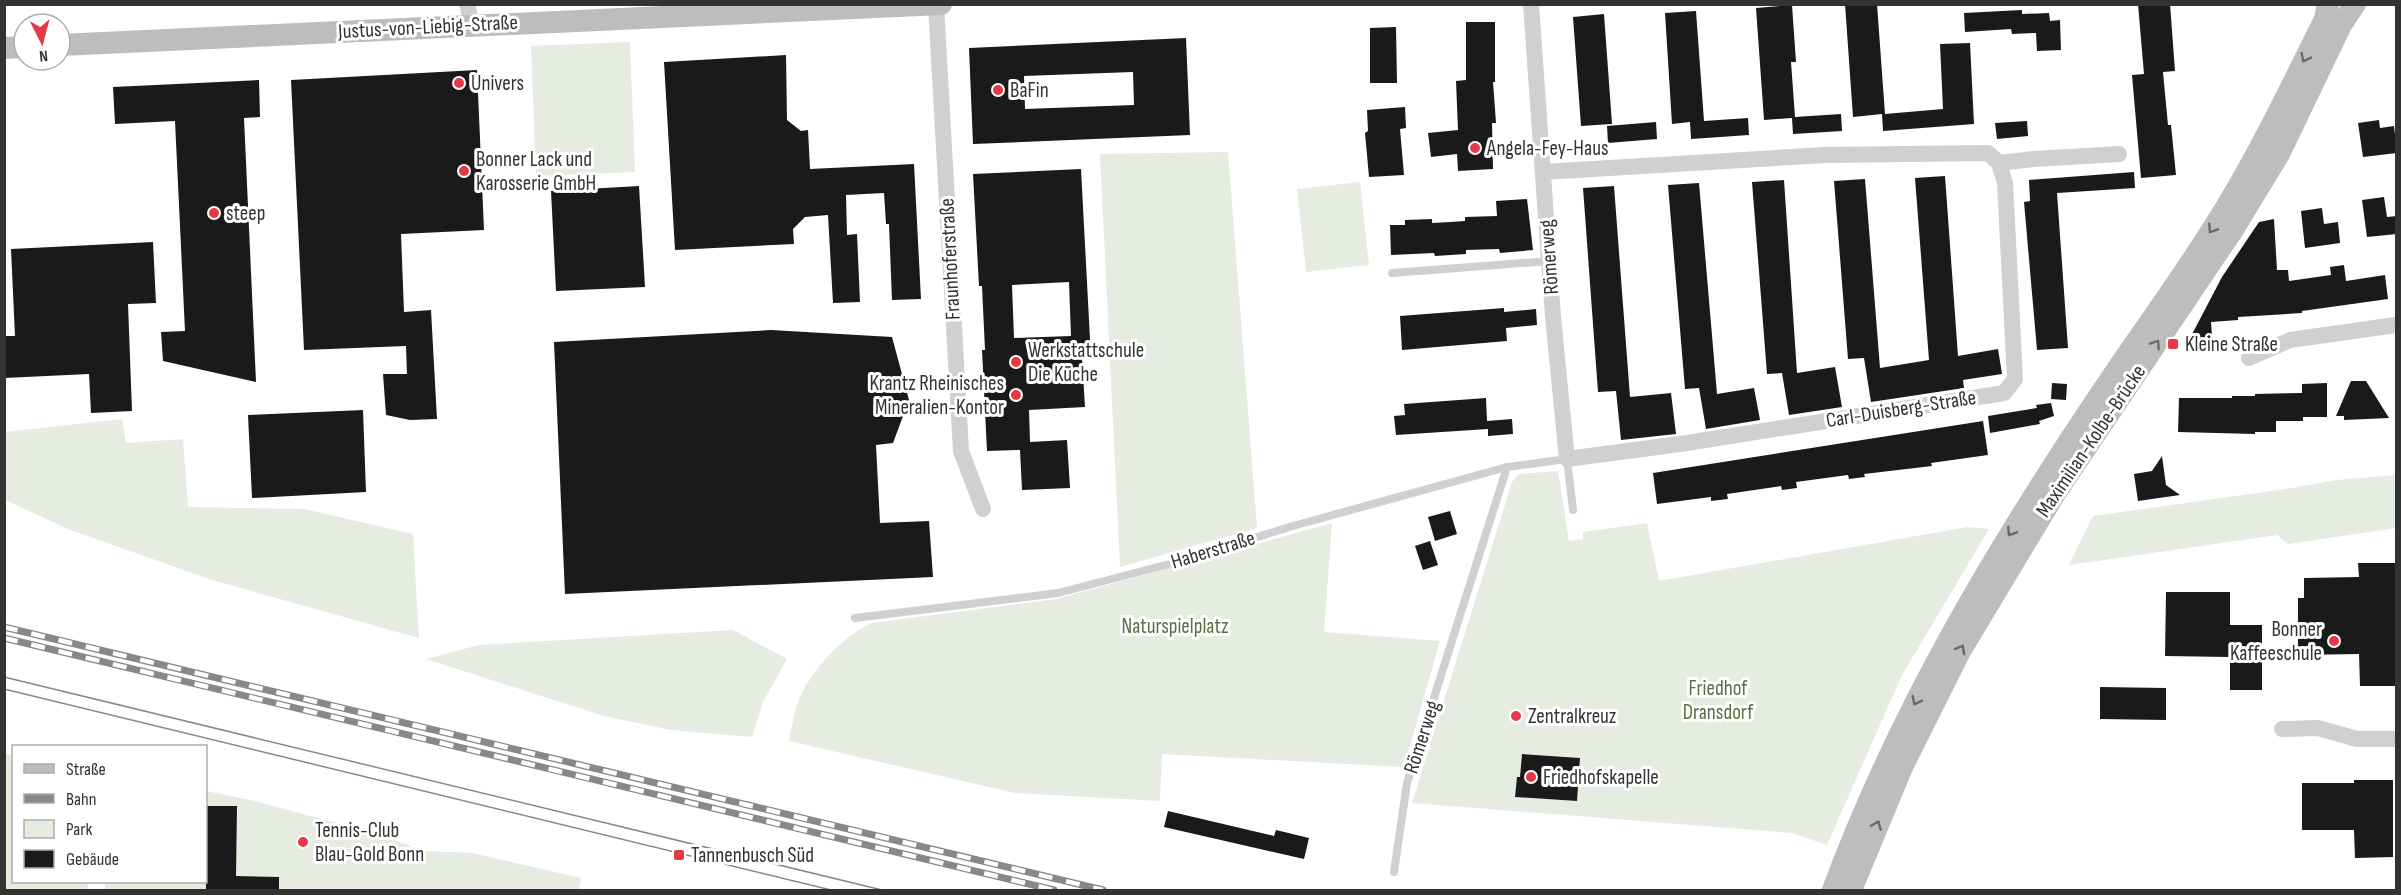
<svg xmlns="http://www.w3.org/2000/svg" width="2401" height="895" font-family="'Sofia Sans Condensed',sans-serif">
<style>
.green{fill:#e6ecdf;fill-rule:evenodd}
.building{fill:#1a1a1a;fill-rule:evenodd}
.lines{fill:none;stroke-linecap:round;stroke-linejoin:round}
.lane{stroke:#d0d0d0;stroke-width:8}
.street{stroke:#d0d0d0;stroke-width:16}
.secondary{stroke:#bdbdbd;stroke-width:22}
.tram{stroke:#888;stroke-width:1.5}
.rail-casing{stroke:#888;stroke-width:7}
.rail{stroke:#fff;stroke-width:4.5;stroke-dasharray:14;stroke-linecap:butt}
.oneway{stroke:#6a6a6a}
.poi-dot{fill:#e63946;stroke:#fff;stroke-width:2}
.labels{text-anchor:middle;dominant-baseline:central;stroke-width:6;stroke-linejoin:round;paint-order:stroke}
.street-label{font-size:21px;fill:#333;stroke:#fff}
.poi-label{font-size:21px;fill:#333;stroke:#fff;text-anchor:start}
.park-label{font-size:21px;fill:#56703f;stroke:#fff}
</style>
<rect width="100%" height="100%" fill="#fff"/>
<g class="green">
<path d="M630,42l5,130 -99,4 -5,-130z"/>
<path d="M1228,152l29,376 -137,39 -20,-413z"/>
<path d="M1360,182l9,83 -63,7 -9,-83z"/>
<path d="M122,419l4,24 57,-4 5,68 116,2 109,25 6,104 -210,-59 -141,-50 -63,-29v-68z"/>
<path d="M1558,471l11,70 14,-2v-7l64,-9 12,58 309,-54 21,2 -87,146 -75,170 -35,-12 -380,-30 100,-321 7,-8zM1522,754l58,4 -3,43 -61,-4 1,-20h3z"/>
<path d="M2396,475v53l-108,16 -11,-9 -208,30 24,-49 193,-27 51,-9z"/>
<path d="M1332,523l-8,109 116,9 -36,126 -242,-13 -2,47 -145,-8 -226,-52c3,-14 5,-29 10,-41 12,-30 44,-64 73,-77l185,-24z"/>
<path d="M733,630l54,29 -24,43 -11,35 -81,-7 -67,-14 -178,-57 53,-14z"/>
<path d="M5,754l8,2 1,126h75l-2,8h-82z"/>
<path d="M206,791l44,9 125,33 49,18 48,2 109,25 -2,12h-474v-8h101z"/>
</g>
<g class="building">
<path d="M1845,4h32l8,110 58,-5 -3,-65 30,-1 4,81 -91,7 -1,-17 -29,3z"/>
<path d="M2138,4h32l5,67 -12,1 5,53h3l5,50 -35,3 -9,-103 12,-1z"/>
<path d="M1792,5l4,57h-5l4,55 46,-3 1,17 -49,3 -1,-16 -28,2 -8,-112z"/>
<path d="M2022,10v4l27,-1 1,8 10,-1 1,30 -24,1 -1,-18 -24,1 -1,-5 -46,3 -1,-19z"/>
<path d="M1696,11l8,110 44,-3 1,17 -58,4 -1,-17 -18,2 -7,-111z"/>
<path d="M1604,14l8,110 -31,2 -8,-109z"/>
<path d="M1466,22h29v60h-2l3,41h-4l1,46 -35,2 -1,-17 -26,3 -3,-24 30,-3 -2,-49 10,-1z"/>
<path d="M1396,27l1,56h-27v-55z"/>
<path d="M1186,38l4,97 -217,9 -4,-96zM1133,72l1,33 -109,4 -1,-33z"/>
<path d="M786,55l1,65 14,11 7,-1 2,39 104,-5 7,135 -29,1 -3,-76h-3l-2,-31 -38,2 1,40 10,-1 3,68 -27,1 -5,-88 -23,2 -12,12 1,15 -119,6 -11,-188z"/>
<path d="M477,70l7,160 -83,4 3,78 27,-2 6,109 -27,1 -24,-5 -3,-41h24l-1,-28 -102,4 -13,-270z"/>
<path d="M259,80l1,37 -16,1 12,264 -93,-21 -2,-29 24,-1 -10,-210 -60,3 -2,-37z"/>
<path d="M1405,107l1,21 -6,1 4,46 -35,2 -4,-44 3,-2 -1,-21z"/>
<path d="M2379,120l1,8 14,-2 3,27 -34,4 -5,-34z"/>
<path d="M2027,121l1,15 -31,3 -2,-16z"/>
<path d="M1656,122l1,17 -49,4 -1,-17z"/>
<path d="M1081,169l10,189h-9l3,49 -56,3 1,32 37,-2 3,48 -48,2 -2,-40 -33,1 -5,-101h3l-3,-64h-3l-6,-112zM1069,282l2,54 -57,2 -2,-53z"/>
<path d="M2134,172l1,16 -78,5 11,155 -31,2 -13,-148 6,-1 -1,-21z"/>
<path d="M1945,176l13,180 40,-7 4,25 -39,6 1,8 -93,14 -7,-44 -16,1 -14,-178 31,-2 15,189 49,-8 -14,-182z"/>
<path d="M1784,180l13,193 38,-6 7,40 -53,8 -7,-42 -15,1 -15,-192z"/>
<path d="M1699,183l18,211 37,-6 6,32 -54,9 -7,-41 -14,1 -17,-204z"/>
<path d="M639,186l6,101 -89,4 -5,-100z"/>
<path d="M1614,186l16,211 41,-4 5,41 -55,6 -5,-49 -18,1 -15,-204z"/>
<path d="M2384,197l3,20 10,-1v18l-30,3 -5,-37z"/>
<path d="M1527,199l6,51 -33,3 -1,-4 -33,1v4l-31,2 -1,-3 -43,2 -1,-30h15v-5l27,-1v4l18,-1 15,-1v-4l32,-1 -1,-15z"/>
<path d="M2322,208l2,16 14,-2 2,21 -35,5 -4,-37z"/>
<path d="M2274,219l3,51h11l1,11 42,-6 -1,-8 14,-2 2,16 39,-6 3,24 -86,12v2l-64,4v3l-27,2 1,15 -23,3 33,-63 37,-55z"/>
<path d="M153,242l3,61 -28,1 4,107 -41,2 -2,-39 -85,4v-42h11l-4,-87z"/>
<path d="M1504,308v4l32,-3 1,16 -31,3 1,13 -105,9 -2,-34z"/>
<path d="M771,330l121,7 17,63 -16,43 -17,2 4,78 49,-2 4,56 -368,17 -11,-252z"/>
<path d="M2351,381h15l23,37 -45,2v-4h-8z"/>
<path d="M2052,383l15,1 -1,16 -15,-1z"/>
<path d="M2327,383v34h-24v4h-27v11h-21v2l-77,-2 1,-34h53v-2h23v-2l47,-1v-9z"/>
<path d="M1486,398l1,23 25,-2 1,15 -25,2v-7l-92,6 -2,-19 11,-1 -1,-11z"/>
<path d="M2051,403l3,13 -15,5 1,3 -50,9 -2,-17 49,-8 -1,-3z"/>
<path d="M363,410l3,82 -114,6 -4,-83z"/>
<path d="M1983,421l5,34 -57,8 1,3 -68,8 1,3 -16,2 -1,-4 -52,7 1,6 -15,2 -1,-4 -54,8 1,5 -17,2v-4l-54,7 -4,-31z"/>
<path d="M2162,456l4,29 14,10 -42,6 -4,-27 18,-3z"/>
<path d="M1450,511l7,23 -22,7 -7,-24z"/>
<path d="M1430,541l8,24 -15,5 -8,-24z"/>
<path d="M2358,563h39v123h-37l-1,-32 -61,1v-57h6v-20l55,-1z"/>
<path d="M2166,592h64v33h32v65h-32v-33l-65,-1z"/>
<path d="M2100,687l66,1v32l-66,-1z"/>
<path d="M1522,754l58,4 -3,43 -62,-4 2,-20h3z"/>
<path d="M2354,780h39v77l-38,1 -1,-28h-52v-47h52z"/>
<path d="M206,806h31l-1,70 43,1v14h-73z"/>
<path d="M1168,811l106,25 2,-6 33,8 -5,21 -140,-32z"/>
</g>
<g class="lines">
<g class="lane">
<path d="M1392,273l158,-12"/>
<path d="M855,618l203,-25 119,-31 116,-36 214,-59 60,-8 6,51"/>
<path d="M1394,872l13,-89 100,-316"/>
</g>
<g class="street">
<path d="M467,4l5,21"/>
<path d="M1531,4l22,313 14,142 113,-15 324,-51 11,-14 -10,-196 -6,-20 -11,-10 -163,2 -282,17"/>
<path d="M936,5l25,446 22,58"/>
<path d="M1999,163l35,-4 85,-5"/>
<path d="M2249,358l41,-18 106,-15"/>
<path d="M2282,729l36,-1 39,11h39"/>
</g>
<g class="secondary">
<path d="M60,45l881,-41"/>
<path d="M4,48l20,-1"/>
<path d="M1833,890c67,-181 165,-344 273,-504 40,-60 84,-118 121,-180 36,-60 67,-124 98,-187l3,-15"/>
<path d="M1851,890l51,-123 58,-116 94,-156 180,-267 45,-74 62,-129 14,-21"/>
</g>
<g class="tram">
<path d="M4,677l878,213"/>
<path d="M4,689l827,201"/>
</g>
<defs>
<g id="rail">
<path d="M4,627l1099,263"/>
<path d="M4,638l1050,252"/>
</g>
</defs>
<use href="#rail" class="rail-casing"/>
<use href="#rail" class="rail"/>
</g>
<defs><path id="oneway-chevron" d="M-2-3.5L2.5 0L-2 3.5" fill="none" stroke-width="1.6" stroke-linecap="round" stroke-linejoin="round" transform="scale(1.5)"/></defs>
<g class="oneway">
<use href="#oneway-chevron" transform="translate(2305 58) rotate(116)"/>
<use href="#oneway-chevron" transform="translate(2212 229) rotate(123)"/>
<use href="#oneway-chevron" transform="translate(2156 344) rotate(-56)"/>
<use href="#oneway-chevron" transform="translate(2011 532) rotate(123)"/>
<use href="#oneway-chevron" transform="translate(1961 649) rotate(-61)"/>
<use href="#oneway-chevron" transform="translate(1916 701) rotate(117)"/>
<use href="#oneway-chevron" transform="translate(1877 825) rotate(-67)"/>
</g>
<g class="poi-dot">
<circle cx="459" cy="83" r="6"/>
<circle cx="998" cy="90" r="6"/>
<circle cx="1475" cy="148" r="6"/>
<circle cx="464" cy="171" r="6"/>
<circle cx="214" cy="213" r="6"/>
<rect x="2167" y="338" width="12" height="12" rx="3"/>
<circle cx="1016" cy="362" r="6"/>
<circle cx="1016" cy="395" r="6"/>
<circle cx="2334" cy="641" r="6"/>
<circle cx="1516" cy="716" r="6"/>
<circle cx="1531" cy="777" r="6"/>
<circle cx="303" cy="842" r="6"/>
<rect x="673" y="849" width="12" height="12" rx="3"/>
</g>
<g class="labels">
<g class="street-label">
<text transform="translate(428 27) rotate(-3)">Justus-von-Liebig-Straße</text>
<text transform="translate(1549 257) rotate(-94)">Römerweg</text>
<text transform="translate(950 259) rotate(-93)">Fraunhoferstraße</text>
<text transform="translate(1901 409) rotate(-9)">Carl-Duisberg-Straße</text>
<text transform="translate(2091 441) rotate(-56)">Maximilian-Kolbe-Brücke</text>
<text transform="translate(1213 550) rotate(-17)">Haberstraße</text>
<text transform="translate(1422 737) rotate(-72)">Römerweg</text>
</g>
<g class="poi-label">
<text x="471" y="83">Univers</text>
<text x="1010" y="90">BaFin</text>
<text x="1487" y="148">Angela-Fey-Haus</text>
<text x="476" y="159">Bonner Lack und<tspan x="476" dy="24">Karosserie GmbH</tspan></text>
<text x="226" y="213">steep</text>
<text x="2185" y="344">Kleine Straße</text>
<text x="1028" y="350">Werkstattschule<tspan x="1028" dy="24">Die Küche</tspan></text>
<text x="1004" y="383" text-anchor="end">Krantz Rheinisches<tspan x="1004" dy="24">Mineralien-Kontor</tspan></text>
<text x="2322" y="629" text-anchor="end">Bonner<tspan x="2322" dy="24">Kaffeeschule</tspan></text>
<text x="1528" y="716">Zentralkreuz</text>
<text x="1543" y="777">Friedhofskapelle</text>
<text x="315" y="830">Tennis-Club<tspan x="315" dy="24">Blau-Gold Bonn</tspan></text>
<text x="691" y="855">Tannenbusch Süd</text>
</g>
<g class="park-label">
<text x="1175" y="626">Naturspielplatz</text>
<text x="1718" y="688">Friedhof<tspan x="1718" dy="24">Dransdorf</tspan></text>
</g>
</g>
<rect width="2401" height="895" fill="none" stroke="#333333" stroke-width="12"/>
<rect x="12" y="745" width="195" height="138" fill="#ffffff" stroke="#adadad" stroke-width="1.5"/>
<rect x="24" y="764" width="30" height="9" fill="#bdbdbd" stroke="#adadad" stroke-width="1.5"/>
<text x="66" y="775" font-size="18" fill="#333333">Straße</text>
<rect x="24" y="794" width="30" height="9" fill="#888888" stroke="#adadad" stroke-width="1.5"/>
<text x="66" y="805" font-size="18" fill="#333333">Bahn</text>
<rect x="24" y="820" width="30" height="18" fill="#e6ecdf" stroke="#adadad" stroke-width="1.5"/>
<text x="66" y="835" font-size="18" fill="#333333">Park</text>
<rect x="24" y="850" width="30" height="18" fill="#1a1a1a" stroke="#adadad" stroke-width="1.5"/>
<text x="66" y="865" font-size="18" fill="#333333">Gebäude</text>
<g transform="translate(42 42) rotate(174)"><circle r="28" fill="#ffffff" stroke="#adadad" stroke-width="1.5"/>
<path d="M0-4.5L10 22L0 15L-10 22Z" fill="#e63946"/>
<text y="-9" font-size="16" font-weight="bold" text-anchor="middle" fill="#333333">N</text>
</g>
</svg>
